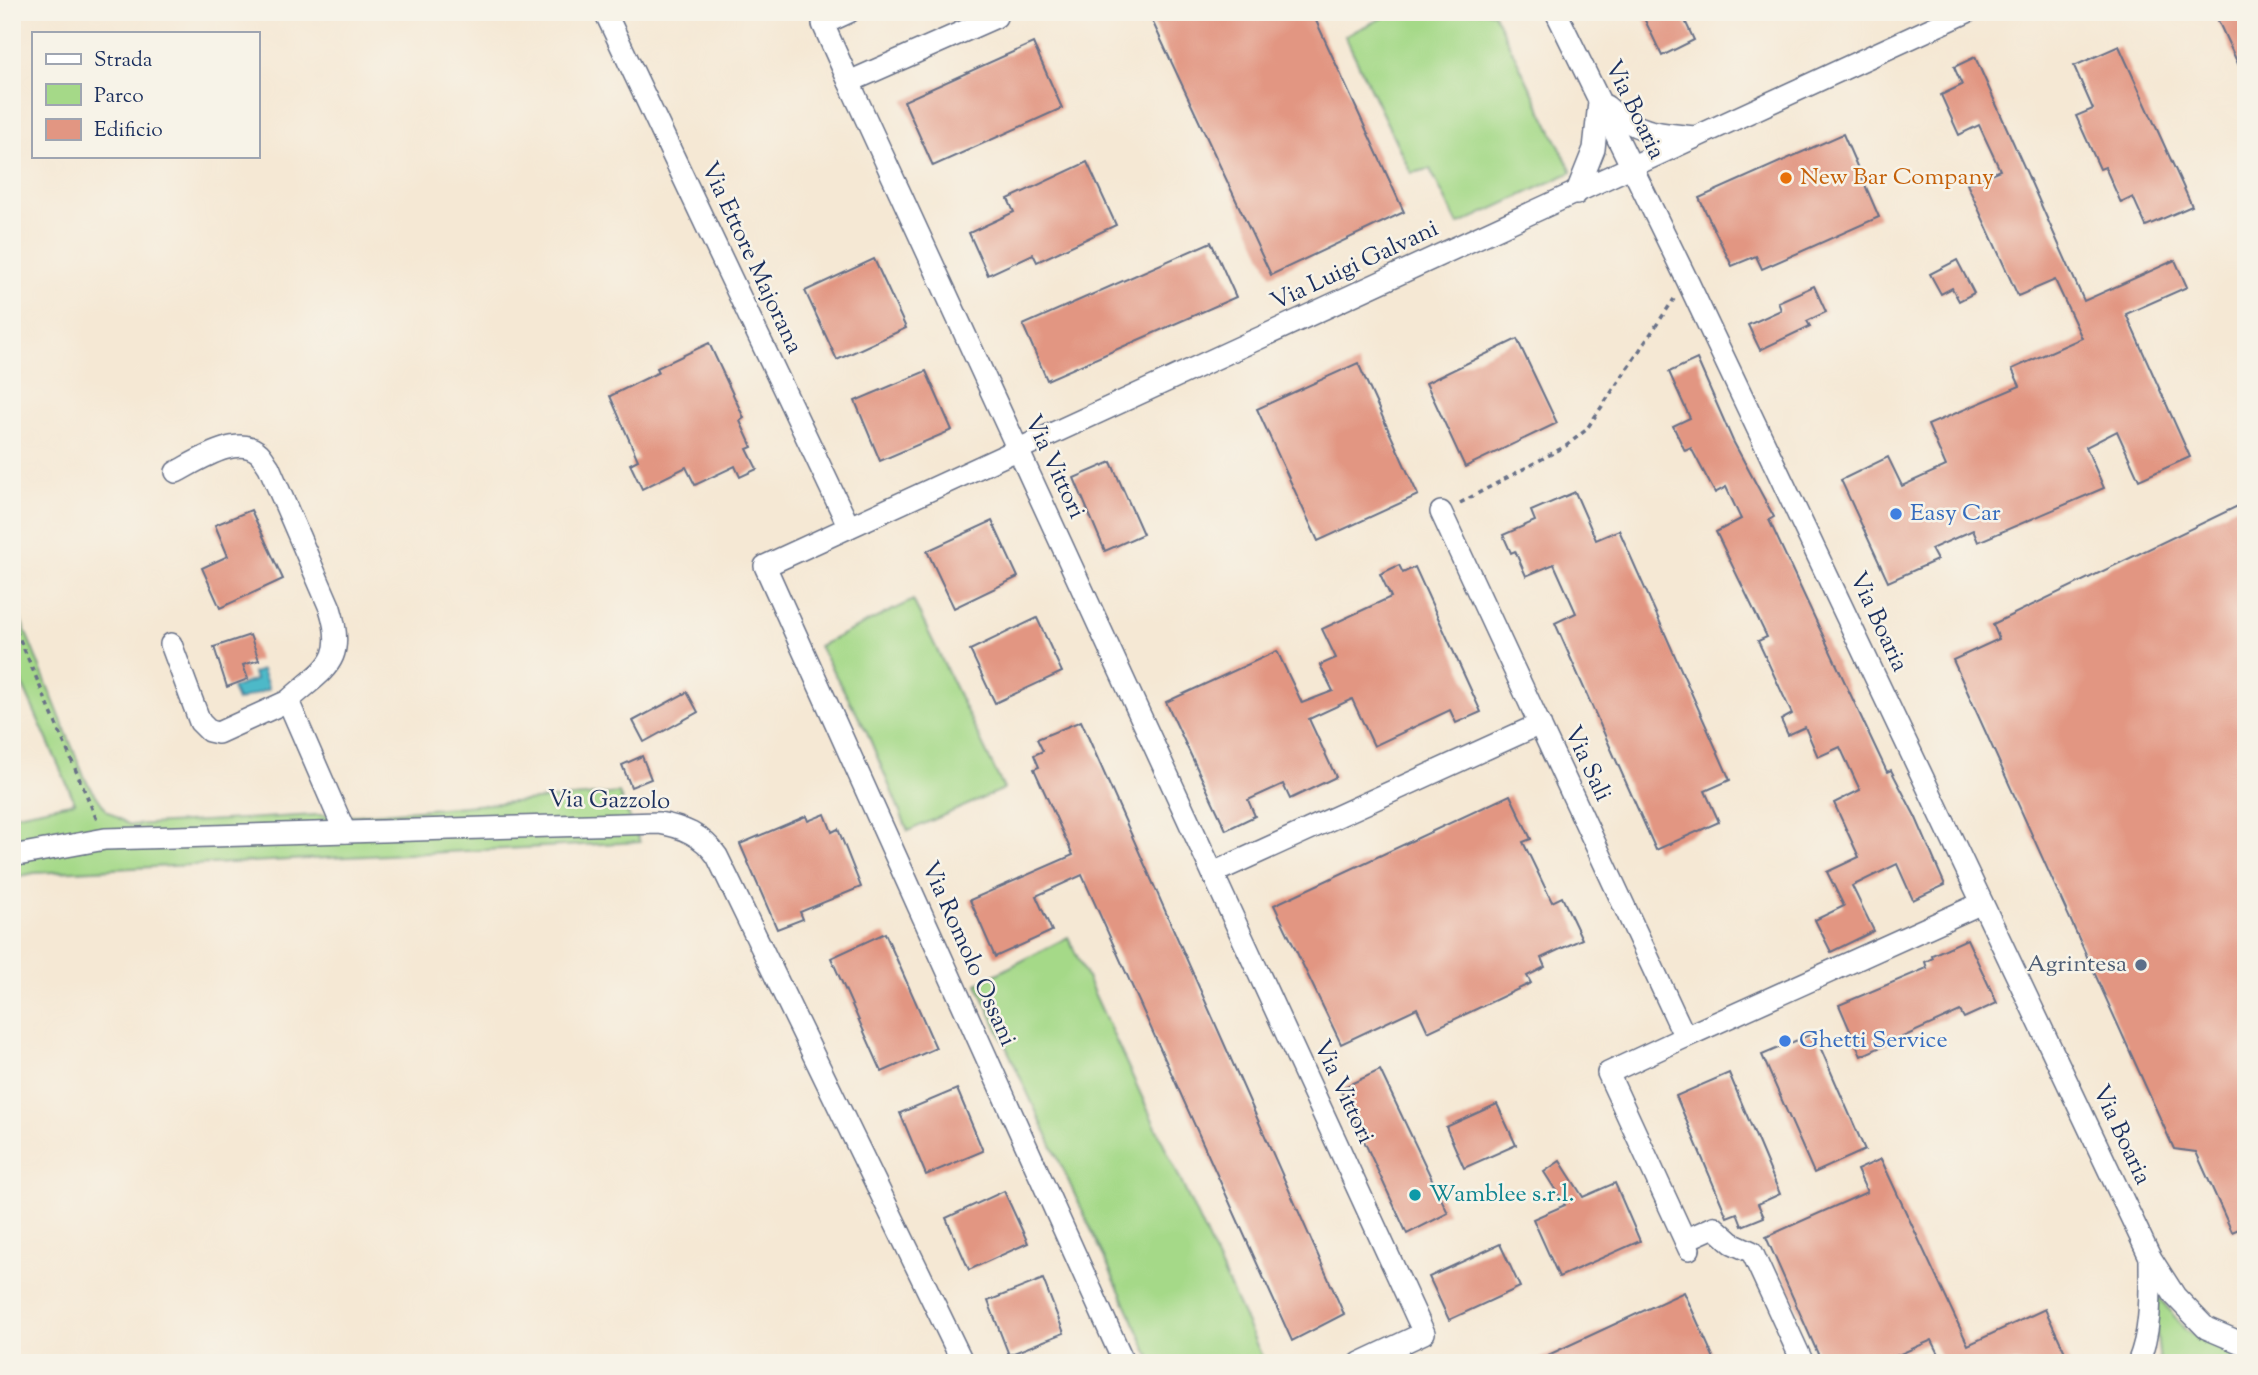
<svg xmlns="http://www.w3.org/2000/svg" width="2258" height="1375" font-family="'Sorts Mill Goudy',serif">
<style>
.green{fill:#a5d988;stroke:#608473;stroke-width:2}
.water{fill:#4db9c8;stroke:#347493;stroke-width:2}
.building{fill:#e29682}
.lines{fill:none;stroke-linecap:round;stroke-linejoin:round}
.minor-casing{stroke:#677087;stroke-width:24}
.path{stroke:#677087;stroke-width:3.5;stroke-dasharray:5 5;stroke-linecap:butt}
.minor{stroke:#fff;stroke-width:21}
.food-dot{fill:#e8710a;stroke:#f7f3e8;stroke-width:2.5}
.shop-dot{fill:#3f7fe0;stroke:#f7f3e8;stroke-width:2.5}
.service-dot{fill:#5c6f8a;stroke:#f7f3e8;stroke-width:2.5}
.culture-dot{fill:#0f9aa8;stroke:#f7f3e8;stroke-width:2.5}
.labels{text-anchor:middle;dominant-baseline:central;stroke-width:5;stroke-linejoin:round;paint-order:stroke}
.street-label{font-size:24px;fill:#1b2f5e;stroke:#f7f3e8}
.food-label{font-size:24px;fill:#c56008;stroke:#f7f3e8;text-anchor:start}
.shop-label{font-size:24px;fill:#366cbe;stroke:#f7f3e8;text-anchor:start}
.service-label{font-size:24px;fill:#4e5e75;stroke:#f7f3e8;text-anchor:end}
.culture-label{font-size:24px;fill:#0d838f;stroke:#f7f3e8;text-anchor:start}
</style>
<rect width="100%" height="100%" fill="#f7f3e8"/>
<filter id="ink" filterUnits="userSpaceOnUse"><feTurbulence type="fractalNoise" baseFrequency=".0143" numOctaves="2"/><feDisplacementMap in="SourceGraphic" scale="14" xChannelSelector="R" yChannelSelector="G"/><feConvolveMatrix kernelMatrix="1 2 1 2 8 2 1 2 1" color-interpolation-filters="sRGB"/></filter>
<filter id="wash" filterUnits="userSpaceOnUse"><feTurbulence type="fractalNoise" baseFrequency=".00686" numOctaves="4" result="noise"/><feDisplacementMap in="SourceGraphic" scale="28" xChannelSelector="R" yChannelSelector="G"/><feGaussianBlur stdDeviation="1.57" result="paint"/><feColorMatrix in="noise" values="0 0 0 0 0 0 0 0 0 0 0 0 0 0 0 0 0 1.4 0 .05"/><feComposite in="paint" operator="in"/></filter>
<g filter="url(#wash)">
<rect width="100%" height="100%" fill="#f5e8d4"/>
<g class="green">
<path d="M1394,12h99l79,160 -114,53 -28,-56 -19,4 -66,-137z"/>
<path d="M12,598l73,181 22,32 23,14 187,-10h42l260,-22 21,49 -606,31 -22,5v-63l63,-13 -63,-141z"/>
<path d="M913,600l91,189 -96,42 -41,-99 -48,-86z"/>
<path d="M1068,937l197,426h-112l-176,-379z"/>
<path d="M2157,1295l30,37 59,24v7h-86l-3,-28z"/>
</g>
<path class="water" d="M262,670l7,19 -32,12 -5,-13 23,-8 -2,-7z"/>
<g id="blocks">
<g class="building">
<path d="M1148,12h164l92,200 -133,63z"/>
<path d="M1641,12h40l13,28 -32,16z"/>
<path d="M2214,12h32v69z"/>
<path d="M1033,43l29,65 -129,58 -29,-65z"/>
<path d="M2119,46l73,160 -46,20 -13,-29 -12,6 -16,-36 -5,2 -24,-53 17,-7 -19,-43z"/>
<path d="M1975,57l109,244 91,-41 12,27 -61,27 64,143 -51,23 -22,-49 -31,16 18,41 -126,54 -5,-12 -42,19 6,11 -49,22 -47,-102 47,-23 14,29 44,-20 -18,-41 92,-39 -8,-17 70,-31 -27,-58 -37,16 -51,-112 33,-14 -21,-45 -20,10 -18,-40 21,-10 -8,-18z"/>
<path d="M1843,134l36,83 -117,52 -6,-13 -24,10 -33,-68z"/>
<path d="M1087,162l29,63 -79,37 -4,-8 -45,21 -19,-42 45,-21 -6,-13z"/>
<path d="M1211,242l25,55 -189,83 -24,-55z"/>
<path d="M874,259l32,69 -69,32 -32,-69z"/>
<path d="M1957,260l17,33 -15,8 -7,-13 -11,6 -11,-20z"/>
<path d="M1814,286l12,26 -19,9 3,5 -50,24 -12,-25 33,-15 -3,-8z"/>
<path d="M1517,339l40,84 -92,44 -39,-84z"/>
<path d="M709,343l35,75 -4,3 12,26 -5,2 10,20 -17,8 -5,-11 -40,19 -9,-18 -44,22 -12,-25 8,-4 -28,-64 49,-24 -2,-4z"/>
<path d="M1697,359l36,82 41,76 -5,3 78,167 40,85 4,-2 25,48 29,67 -32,15 -16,-36 -45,22 22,45 -43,21 -16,-32 29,-14 -17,-34 32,-15 -25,-54 26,-13 -20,-43 -22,10 -13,-30 -17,8 -7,-15 11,-6 -34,-73 9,-4 -51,-105 25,-13 -15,-32 -11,6 -24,-45 -6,3 -12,-25 17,-8 -21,-46z"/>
<path d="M1358,363l60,132 -100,46 -61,-132z"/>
<path d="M926,371l26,59 -72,31 -25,-60z"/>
<path d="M1111,462l32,72 -38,17 -31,-73z"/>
<path d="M1575,492l21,48 23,-10 111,250 -25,11 14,31 -63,28 -101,-227 21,-10 -22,-49 -28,12 -11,-25 -4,2 -8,-18 32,-14 -4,-10z"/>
<path d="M2246,502v724l-14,6 -36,-80 -22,-3 -221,-489 46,-21 -6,-15z"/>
<path d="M251,510l32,69 -63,29 -18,-40 26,-12 -13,-31z"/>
<path d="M992,521l26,56 -64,31 -27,-57z"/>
<path d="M1399,565l4,8 12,-6 66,145 -25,11 -6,-13 -76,36 -22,-47 -43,20 27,58 -46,22 -7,-15 -35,16 7,16 -29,14 -60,-128 111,-51 25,52 31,-12 -13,-26 16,-7 -14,-29 69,-32 -11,-23z"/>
<path d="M1037,618l25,54 -67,31 -25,-53z"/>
<path d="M250,635l9,25 -16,5 5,14 -21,8 -13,-40z"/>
<path d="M687,692l11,20 -54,30 -11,-21z"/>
<path d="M1081,721l263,593 -52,27 -210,-466 -46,21 16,35 -57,26 -25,-57 103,-45 -39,-86 5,-2 -5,-12 9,-4 -6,-12z"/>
<path d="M642,756l9,23 -20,8 -9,-22z"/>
<path d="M1510,795l21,44 -8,3 29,60 10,-5 20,42 -41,19 4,9 -18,9 4,7 -103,49 -11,-24 -76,36 -67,-139z"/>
<path d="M825,814l7,18 6,-3 23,58 -61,25 3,7 -26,10 -37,-85 66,-28 2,5z"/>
<path d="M885,933l51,115 -54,24 -51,-114z"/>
<path d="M1967,939l30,64 -33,15 -4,-7 -99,45 -22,-51 88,-37 -2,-6 8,-4 -1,-3z"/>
<path d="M1814,1033l51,117 -51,23 -52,-118z"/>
<path d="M1380,1070l68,143 -41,21 -67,-145z"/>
<path d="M1729,1073l51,121 -22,10 6,13 -22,9 -5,-13 -10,4 -51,-121z"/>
<path d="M957,1089l26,62 -57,24 -26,-62z"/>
<path d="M1497,1104l19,41 -52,23 -18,-41z"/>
<path d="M1881,1159l87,186 77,-36 25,54h-139l10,-5 -9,-18 -52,23h-58l-56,-126 101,-45 -10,-22z"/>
<path d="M1560,1161l23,36 32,-14 25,58 -81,36 -26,-58 32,-14 -21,-33z"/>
<path d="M1004,1191l24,52 -59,27 -23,-52z"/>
<path d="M1500,1244l20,43 -71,33 -20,-43z"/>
<path d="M1043,1279l21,54 -55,22 -21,-54z"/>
<path d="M1684,1292l32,71h-185z"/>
</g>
</g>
</g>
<g filter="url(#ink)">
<use href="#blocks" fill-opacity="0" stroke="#677087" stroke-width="2"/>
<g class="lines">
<defs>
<g id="minor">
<path d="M605,12l244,515"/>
<path d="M994,12l2,5 -147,65 575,1251 -64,30"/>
<path d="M1556,12l131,268 463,977 25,39 31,32 40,17"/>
<path d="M849,82l-26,-58 26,-12"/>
<path d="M1606,106c28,26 52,28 89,31"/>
<path d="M1576,194l18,-45 5,-47"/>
<path d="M176,472c20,-10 62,-39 83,-19 4,4 7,10 10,14l61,141c17,55 -5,59 -42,93l57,131"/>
<path d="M1441,512l244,525 297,-134"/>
<path d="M171,644l29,78 9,9 9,2 70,-32"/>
<path d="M12,856l93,-17 554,-16c24,4 43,12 58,33l246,507"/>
<path d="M1213,873l327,-149"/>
<path d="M1685,1037l-77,36 81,176"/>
<path d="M1685,1240l29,-13 18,16 20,9 51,111"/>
<path d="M1124,1363l-359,-797 1202,-554"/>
<path d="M2138,1363c14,-33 12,-71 12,-106"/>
</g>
</defs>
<use href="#minor" class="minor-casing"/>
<g class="path">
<path d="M1460,503l106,-57 20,-16 88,-131"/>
<path d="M12,621l85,199"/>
</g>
<use href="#minor" class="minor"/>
</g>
</g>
<circle class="food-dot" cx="1786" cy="178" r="7"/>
<g class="shop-dot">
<circle cx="1896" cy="514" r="7"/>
<circle cx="1785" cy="1041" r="7"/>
</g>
<circle class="service-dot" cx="2141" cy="965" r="7"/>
<circle class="culture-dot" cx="1415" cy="1195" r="7"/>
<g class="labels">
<g class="street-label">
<text transform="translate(1634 110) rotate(64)">Via Boaria</text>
<text transform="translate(751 258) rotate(65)">Via Ettore Majorana</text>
<text transform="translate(1355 266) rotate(-25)">Via Luigi Galvani</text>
<text transform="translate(1054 467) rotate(65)">Via Vittori</text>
<text transform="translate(1878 622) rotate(65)">Via Boaria</text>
<text transform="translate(1587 764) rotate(65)">Via Sali</text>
<text transform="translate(609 801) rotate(1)">Via Gazzolo</text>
<text transform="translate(968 954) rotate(66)">Via Romolo Ossani</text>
<text transform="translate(1343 1092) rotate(65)">Via Vittori</text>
<text transform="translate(2121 1135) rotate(65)">Via Boaria</text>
</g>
<g class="food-label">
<text x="1800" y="178">New Bar Company</text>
</g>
<g class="shop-label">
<text x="1910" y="514">Easy Car</text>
<text x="1799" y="1041">Ghetti Service</text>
</g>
<g class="service-label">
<text x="2127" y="965">Agrintesa</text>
</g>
<g class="culture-label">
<text x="1429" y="1195">Wamblee s.r.l.</text>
</g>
</g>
<rect width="2258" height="1375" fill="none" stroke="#f7f3e8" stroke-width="42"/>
<rect x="32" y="32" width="228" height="126" fill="#f7f3e8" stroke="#9fa5b1" stroke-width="2"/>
<rect x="46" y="54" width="35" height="10" fill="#ffffff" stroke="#9fa5b1" stroke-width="2"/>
<text x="94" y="66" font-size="21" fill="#1b2f5e">Strada</text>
<rect x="46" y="84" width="35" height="21" fill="#a5d988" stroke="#9fa5b1" stroke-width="2"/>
<text x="94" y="102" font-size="21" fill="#1b2f5e">Parco</text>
<rect x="46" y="119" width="35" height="21" fill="#e29682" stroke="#9fa5b1" stroke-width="2"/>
<text x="94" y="136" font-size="21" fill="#1b2f5e">Edificio</text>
</svg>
